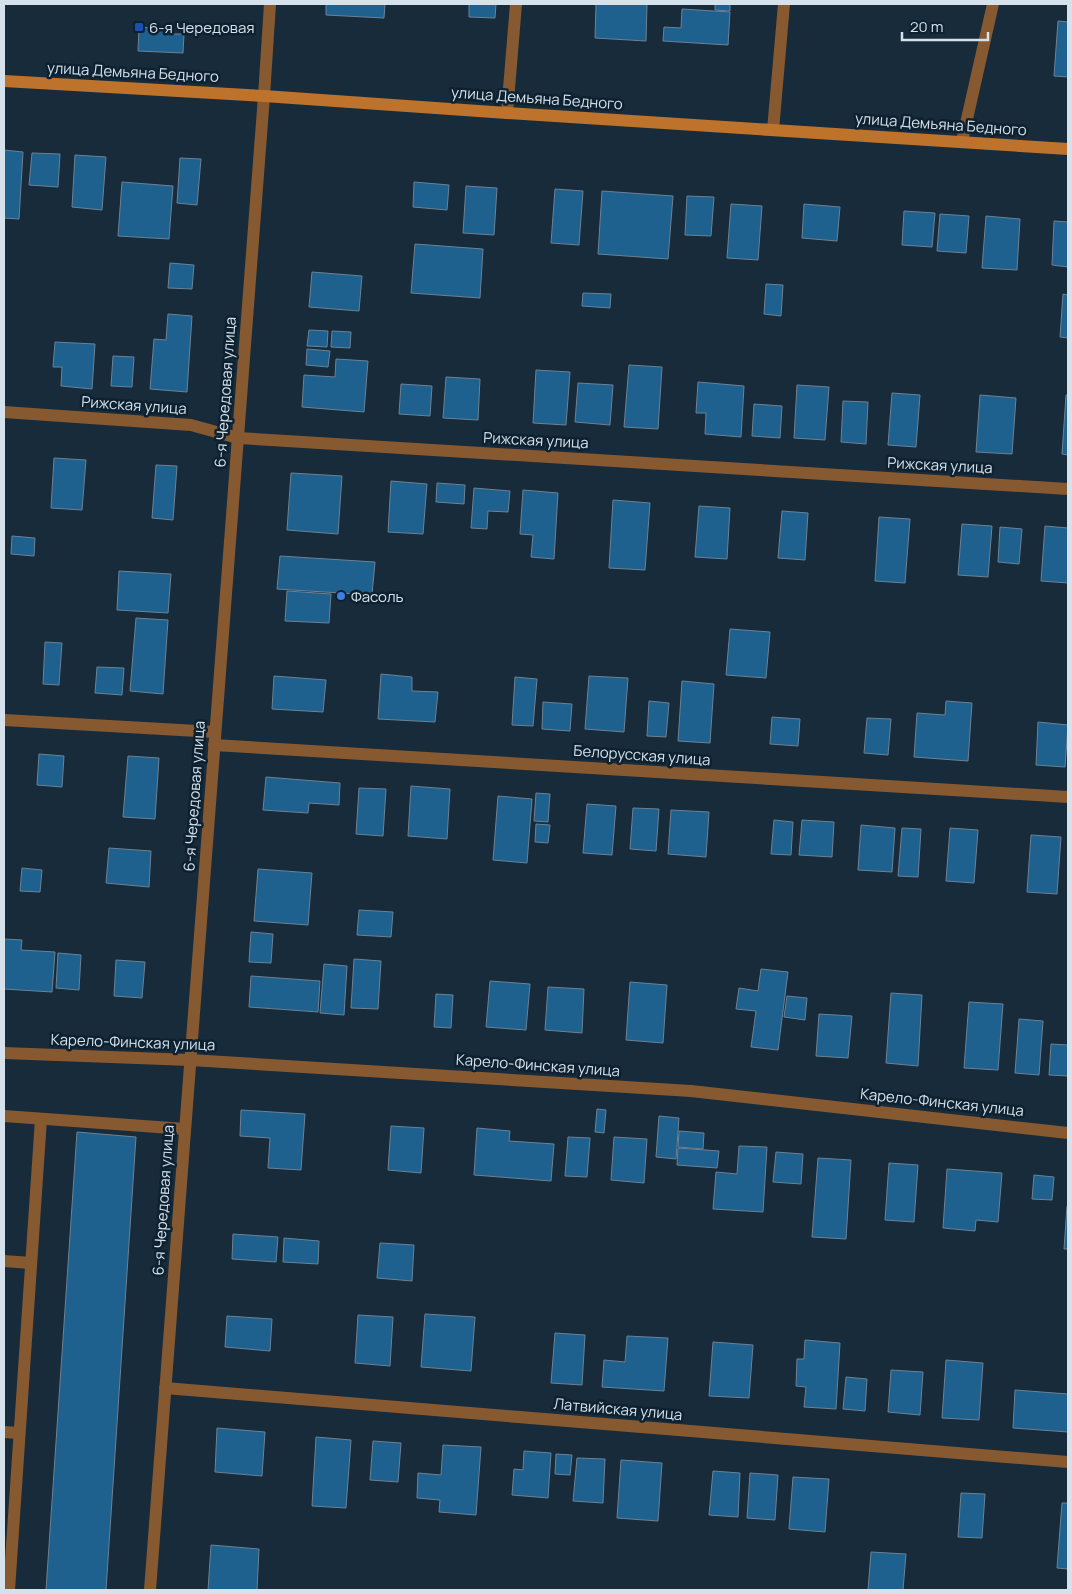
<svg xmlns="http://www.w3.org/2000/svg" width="1072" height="1594" font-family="Manrope,sans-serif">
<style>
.building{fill:#1e608e;stroke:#6c8295}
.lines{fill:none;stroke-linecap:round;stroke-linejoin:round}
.service{stroke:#875931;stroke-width:12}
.minor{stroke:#875931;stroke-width:12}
.secondary{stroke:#bd732c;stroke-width:12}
.transit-dot{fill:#1a4fb4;stroke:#0d2130;stroke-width:2}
.shop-dot{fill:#3f7fe0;stroke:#0d2130;stroke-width:2}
.labels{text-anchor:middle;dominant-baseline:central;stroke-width:5;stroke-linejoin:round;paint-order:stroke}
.poi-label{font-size:15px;fill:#d5e1eb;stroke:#0d2130;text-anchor:start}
.street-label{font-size:15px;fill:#d5e1eb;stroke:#0d2130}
</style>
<rect width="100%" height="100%" fill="#172b3a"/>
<g class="building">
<path d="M326,4h59l-1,14 -58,-3z"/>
<path d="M469,4h27l-1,14 -26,-1z"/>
<path d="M596,4h51l-1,37 -51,-3z"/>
<path d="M715,4h15v7l-15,-1z"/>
<path d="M682,9l48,3 -2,33 -65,-4 1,-14 17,1z"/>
<path d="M1058,21l10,1v55l-14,-1z"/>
<path d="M139,27l30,2v5h15l-1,19 -45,-2z"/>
<path d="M4,150l19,2 -4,67 -15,-1z"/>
<path d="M32,153l28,1 -2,33 -29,-2z"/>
<path d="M75,155l31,2 -4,53 -30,-3z"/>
<path d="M180,158l21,1 -4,46 -20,-2z"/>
<path d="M122,182l51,4 -4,53 -51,-3z"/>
<path d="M414,182l35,3 -2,25 -34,-3z"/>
<path d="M466,186l31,2 -3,47 -31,-2z"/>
<path d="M555,189l28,2 -4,54 -28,-2z"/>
<path d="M602,191l71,5 -5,63 -70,-5z"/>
<path d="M687,196l27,1 -3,39 -26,-1z"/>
<path d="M731,204l31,2 -4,54 -31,-2z"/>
<path d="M804,204l36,3 -3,34 -35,-3z"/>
<path d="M904,211l31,2 -3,34 -30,-2z"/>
<path d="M940,214l29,2 -3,37 -29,-2z"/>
<path d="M986,216l34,3 -3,51 -35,-2z"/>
<path d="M1054,221l14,1v45l-16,-2z"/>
<path d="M415,244l68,5 -3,49 -69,-5z"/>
<path d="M170,263l24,2 -2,24 -24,-1z"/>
<path d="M312,272l50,4 -3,35 -50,-4z"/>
<path d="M766,284l17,1 -2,31 -17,-2z"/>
<path d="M583,293l28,1 -1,14 -28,-2z"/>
<path d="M1063,294l5,1v43l-8,-1z"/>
<path d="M168,314l24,2 -5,76 -37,-3 4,-50 12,1z"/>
<path d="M309,330l19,1 -1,16 -20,-1z"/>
<path d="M332,331l19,1 -1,16 -19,-1z"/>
<path d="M55,342l40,2 -3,45 -31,-3 1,-19h-9z"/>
<path d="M307,349l23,2 -2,16 -22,-2z"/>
<path d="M113,356l21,1 -2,30 -21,-1z"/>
<path d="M336,359l32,2 -4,51 -62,-5 2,-32 31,2z"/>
<path d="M629,365l33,2 -4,62 -34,-2z"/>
<path d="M536,370l34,2 -4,53 -33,-2z"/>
<path d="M446,377l34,2 -2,41 -35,-2z"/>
<path d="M698,382l46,4 -3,51 -36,-3 1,-21h-10z"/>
<path d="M578,383l35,2 -3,40 -35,-3z"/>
<path d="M401,384l31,2 -2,30 -31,-2z"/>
<path d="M797,385l32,2 -4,53 -31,-2z"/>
<path d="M892,393l28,2 -4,52 -28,-2z"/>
<path d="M980,395l36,3 -4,56 -36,-2z"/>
<path d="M1066,395h2v60l-6,-1z"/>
<path d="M843,401l25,1 -2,42 -25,-2z"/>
<path d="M754,404l28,2 -2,32 -28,-2z"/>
<path d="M54,458l32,2 -4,50 -31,-2z"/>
<path d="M156,465l21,1 -4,54 -21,-2z"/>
<path d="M291,473l51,3 -4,58 -51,-4z"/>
<path d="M391,481l36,3 -4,50 -35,-2z"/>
<path d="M437,483l28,2 -1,19 -28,-2z"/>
<path d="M474,488l36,3 -2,21 -20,-1 -1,18 -16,-1z"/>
<path d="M523,490l35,3 -4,66 -23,-2 2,-22 -13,-1z"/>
<path d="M613,500l37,3 -5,67 -36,-2z"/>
<path d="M699,506l31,2 -3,51 -32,-2z"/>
<path d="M782,511l26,2 -3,47 -27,-2z"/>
<path d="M879,517l31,2 -5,64 -30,-2z"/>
<path d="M962,524l30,2 -4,51 -30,-2z"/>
<path d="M1045,526l23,2v55l-27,-2z"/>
<path d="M1000,527l22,2 -3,35 -21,-2z"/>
<path d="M12,536l23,2 -1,18 -23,-2z"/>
<path d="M280,556l95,6 -3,33 -95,-6z"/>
<path d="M119,571l52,3 -3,39 -51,-3z"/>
<path d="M287,591l44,3 -2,29 -44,-2z"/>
<path d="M136,618l32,2 -5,74 -33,-3z"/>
<path d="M730,629l40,3 -4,46 -40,-3z"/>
<path d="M45,642l17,1 -3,42 -16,-1z"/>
<path d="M97,667l27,1 -2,27 -27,-2z"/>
<path d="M381,674l31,3v14l26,1 -3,30 -57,-3z"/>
<path d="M274,676l52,4 -3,32 -51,-3z"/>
<path d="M589,676l39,2 -4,54 -39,-3z"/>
<path d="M515,677l22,2 -4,47 -21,-1z"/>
<path d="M682,681l32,3 -4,59 -32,-2z"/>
<path d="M649,701l20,2 -3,34 -19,-1z"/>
<path d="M946,701l26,2 -4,58 -54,-4 3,-44 28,2z"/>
<path d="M543,702l29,2 -2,27 -28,-2z"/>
<path d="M772,717l28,2 -2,27 -28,-2z"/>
<path d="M867,718l24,1 -3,36 -24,-2z"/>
<path d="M1038,722l30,3 -3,42 -29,-2z"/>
<path d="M39,754l25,2 -2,31 -25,-2z"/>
<path d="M128,756l31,2 -4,61 -32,-2z"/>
<path d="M266,777l74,6 -1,22 -30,-2 -1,10 -45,-3z"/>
<path d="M411,786l39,3 -3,50 -39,-3z"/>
<path d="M359,788l27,1 -3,47 -27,-2z"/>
<path d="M536,793l14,1 -2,28 -14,-1z"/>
<path d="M498,796l34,3 -5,64 -34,-3z"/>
<path d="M587,804l29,2 -4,49 -29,-2z"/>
<path d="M633,808l26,1 -3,42 -26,-2z"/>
<path d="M671,810l38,2 -3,45 -38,-3z"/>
<path d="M774,820l19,2 -2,33 -20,-1z"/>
<path d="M802,820l32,2 -2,35 -33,-2z"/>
<path d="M536,824l14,1 -2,18 -13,-1z"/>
<path d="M861,825l34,3 -3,44 -34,-2z"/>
<path d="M902,828l19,1 -3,48 -20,-1z"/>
<path d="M950,828l28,2 -4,53 -28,-2z"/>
<path d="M1031,835l30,2 -4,57 -30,-2z"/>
<path d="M109,848l42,3 -2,36 -43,-4z"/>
<path d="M22,868l20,2 -2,22 -20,-1z"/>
<path d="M258,869l54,4 -4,52 -54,-4z"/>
<path d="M359,910l34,2 -2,25 -34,-2z"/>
<path d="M251,932l22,2 -2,29 -22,-1z"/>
<path d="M4,939l18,1 -1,10 34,2 -3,40 -48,-3z"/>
<path d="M58,953l23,2 -2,35 -23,-2z"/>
<path d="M354,959l27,2 -3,48 -27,-1z"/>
<path d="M116,960l29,2 -3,36 -28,-2z"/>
<path d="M324,964l23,2 -3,49 -24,-2z"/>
<path d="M761,969l27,3 -10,78 -27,-3 5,-36 -20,-2 3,-21 19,3z"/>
<path d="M251,976l69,5 -2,31 -69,-5z"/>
<path d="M490,981l40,3 -4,46 -40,-3z"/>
<path d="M630,982l37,3 -4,58 -37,-3z"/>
<path d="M548,987l36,2 -2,44 -37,-3z"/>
<path d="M891,993l31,2 -4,71 -32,-3z"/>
<path d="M436,994l17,1 -2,33 -17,-1z"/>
<path d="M787,996l20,2 -2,22 -21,-3z"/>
<path d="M969,1002l34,2 -5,66 -34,-2z"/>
<path d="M819,1014l33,2 -4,42 -32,-2z"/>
<path d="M1019,1019l24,2 -4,54 -24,-2z"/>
<path d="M1051,1044l17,1v31l-19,-1z"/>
<path d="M597,1109l9,1 -2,23 -9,-1z"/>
<path d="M241,1110l64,4 -4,56 -33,-2 2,-30 -30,-2z"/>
<path d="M659,1116l20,2 -3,41 -20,-2z"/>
<path d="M391,1126l33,2 -3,45 -33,-3z"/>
<path d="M477,1128l33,3 -1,10 45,3 -3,37 -77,-6z"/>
<path d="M679,1131l25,2 -1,16 -25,-2z"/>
<path d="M77,1132l59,5 -30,453h-60z"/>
<path d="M568,1137l22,1 -3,39 -22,-1z"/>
<path d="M614,1137l33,2 -3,44 -33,-3z"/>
<path d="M739,1146l28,1 -4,65 -50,-3 3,-37 21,2z"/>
<path d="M678,1148l41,3 -2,17 -40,-3z"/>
<path d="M776,1152l27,2 -2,30 -28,-2z"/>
<path d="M818,1158l33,2 -5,79 -34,-2z"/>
<path d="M889,1163l29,2 -4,57 -29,-2z"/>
<path d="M947,1169l55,4 -4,49 -22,-2 -1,11 -32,-3z"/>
<path d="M1034,1175l20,2 -2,23 -20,-1z"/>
<path d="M1067,1206h1v43h-4z"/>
<path d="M233,1234l45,3 -2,25 -44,-3z"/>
<path d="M284,1238l35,3 -1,23 -35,-2z"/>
<path d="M380,1243l34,2 -2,36 -35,-3z"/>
<path d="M425,1314l50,3 -4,54 -50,-4z"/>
<path d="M358,1315l35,2 -3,49 -35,-3z"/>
<path d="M227,1316l45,3 -2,32 -45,-4z"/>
<path d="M555,1333l30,2 -3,50 -31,-2z"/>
<path d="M627,1336l41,2 -4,53 -62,-4 2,-27 21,2z"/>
<path d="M805,1340l35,3 -4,66 -32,-2 2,-20 -10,-1 1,-27h7z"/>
<path d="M713,1342l40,3 -4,53 -40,-2z"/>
<path d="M946,1360l37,3 -4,57 -37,-2z"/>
<path d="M891,1370l32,2 -3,43 -32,-3z"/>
<path d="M846,1377l21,2 -2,32 -22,-2z"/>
<path d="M1015,1390l53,4v38l-55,-4z"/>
<path d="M217,1428l48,4 -3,44 -47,-4z"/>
<path d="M316,1437l35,3 -5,68 -34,-2z"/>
<path d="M373,1441l28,2 -3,39 -28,-2z"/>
<path d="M443,1445l38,2 -5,68 -37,-3 1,-12 -23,-2 1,-25 23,2z"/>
<path d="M524,1451l27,2 -3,45 -36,-3 2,-26 9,1z"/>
<path d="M556,1454l16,1 -2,20 -15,-1z"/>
<path d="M577,1458l28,1 -2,44 -30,-2z"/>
<path d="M621,1460l41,3 -4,58 -41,-3z"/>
<path d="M713,1471l27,2 -2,44 -29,-2z"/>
<path d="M750,1473l28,2 -3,45 -28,-2z"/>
<path d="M793,1477l36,2 -4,53 -36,-3z"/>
<path d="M961,1493l24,1 -3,44 -24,-1z"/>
<path d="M1062,1503h6v66l-11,-1z"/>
<path d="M211,1545l48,4 -2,41h-49z"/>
<path d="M871,1552l35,2 -3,36h-35z"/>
</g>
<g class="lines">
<g class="service">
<path d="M4,720l211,12"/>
<path d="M4,1116l181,13"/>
<path d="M4,1261l27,2"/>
<path d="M4,1432l15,1"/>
<path d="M9,1590l32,-471"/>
</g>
<g class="minor">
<path d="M507,113l9,-109"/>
<path d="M773,130l11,-126"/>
<path d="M962,141l31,-137"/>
<path d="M4,412l187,13 47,13 830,51"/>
<path d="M214,745l854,52"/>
<path d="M4,1053l186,7 501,31 377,42"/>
<path d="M165,1388l903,74"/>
<path d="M150,1590l114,-1494 6,-92"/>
</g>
<path class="secondary" d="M4,81l260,15 243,17 561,36"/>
</g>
<rect class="transit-dot" x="134" y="22" width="10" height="10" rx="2.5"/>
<circle class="shop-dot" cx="341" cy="596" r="5"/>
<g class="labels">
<g class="poi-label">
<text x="149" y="27">6-я Чередовая</text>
<text x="351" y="596">Фасоль</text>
</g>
<g class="street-label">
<text transform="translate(133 72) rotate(3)">улица Демьяна Бедного</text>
<text transform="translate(537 98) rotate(4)">улица Демьяна Бедного</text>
<text transform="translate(941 124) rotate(4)">улица Демьяна Бедного</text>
<text transform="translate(225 392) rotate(-86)">6-я Чередовая улица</text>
<text transform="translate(134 405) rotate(4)">Рижская улица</text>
<text transform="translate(536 440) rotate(3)">Рижская улица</text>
<text transform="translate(940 465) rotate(3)">Рижская улица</text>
<text transform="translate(642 755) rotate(4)">Белорусская улица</text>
<text transform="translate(194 796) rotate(-86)">6-я Чередовая улица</text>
<text transform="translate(133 1042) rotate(2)">Карело-Финская улица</text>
<text transform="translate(538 1065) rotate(4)">Карело-Финская улица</text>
<text transform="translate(942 1102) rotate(6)">Карело-Финская улица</text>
<text transform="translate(163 1200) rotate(-86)">6-я Чередовая улица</text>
<text transform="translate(618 1409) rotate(5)">Латвийская улица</text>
</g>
</g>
<rect width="1072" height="1594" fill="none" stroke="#d5e1eb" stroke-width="10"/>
<path d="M902 32v8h86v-8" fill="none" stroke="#d5e1eb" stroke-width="2.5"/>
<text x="910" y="32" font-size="15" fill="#d5e1eb" stroke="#0d2130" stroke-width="4" paint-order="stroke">20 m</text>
</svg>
